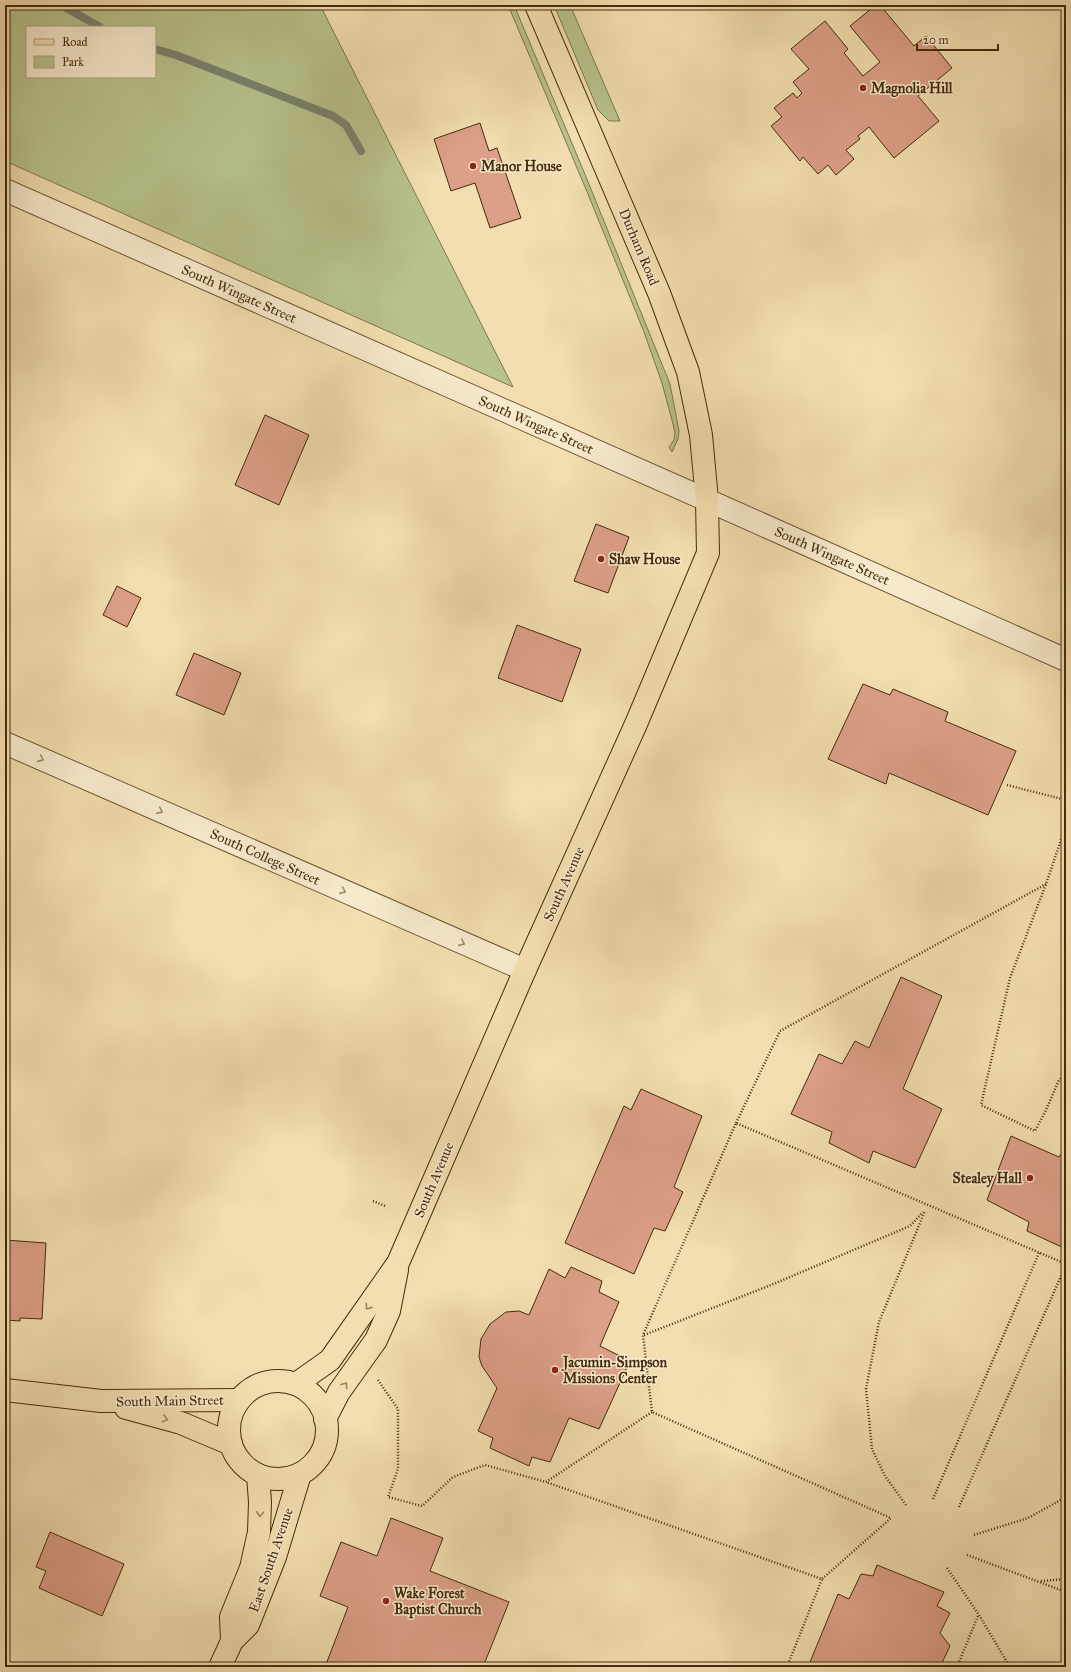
<svg xmlns="http://www.w3.org/2000/svg" width="1071" height="1672" font-family="'IM FELL Great Primer',serif">
<style>
.green{fill:#b8c28d;stroke:#7e774c;fill-rule:evenodd}
.lines{fill:none;stroke-linecap:round;stroke-linejoin:round}
.stream{stroke:#79826d;stroke-width:8}
.building{fill:#dc9f87;stroke:#452c0c}
.minor-casing{stroke:#705835;stroke-width:24}
.tertiary-casing{stroke:#705835;stroke-width:24}
.primary-casing{stroke:#452c0c;stroke-width:24}
.path{stroke:#452c0c;stroke-width:2.5;stroke-dasharray:1 2;stroke-linecap:butt}
.minor{stroke:#f7eacc;stroke-width:22}
.tertiary{stroke:#f7eacc;stroke-width:22}
.primary{stroke:#f2deb0;stroke-width:22}
.oneway{stroke:#9e8b6c}
.oneway2{stroke:#9c855e}
.poi-dot{fill:#8f2418;stroke:#f7eacc;stroke-width:1.5}
.labels{text-anchor:middle;dominant-baseline:central;stroke-width:3;stroke-linejoin:round;paint-order:stroke}
.poi-label{font-size:14px;font-weight:bold;fill:#452c0c;stroke:#f7eacc;text-anchor:start}
.street-label{font-size:14px;fill:#452c0c;stroke:#f7eacc}
</style>
<rect width="100%" height="100%" fill="#f2deb0"/>
<filter id="stains"><feTurbulence type="fractalNoise" baseFrequency=".005" numOctaves="4"/><feColorMatrix values="0 0 0 0 .2 0 0 0 0 .09 0 0 0 0 .02 0 0 0 .5 -.17"/></filter>
<radialGradient id="worn" r=".72"><stop offset=".6" stop-color="#630" stop-opacity="0"/><stop offset="1" stop-color="#630" stop-opacity=".3"/></radialGradient>
<g class="green">
<path d="M5,5h315l193,382 -508,-226zM27,27h128v50h-128z"/>
<path d="M508,5h6l70,167 86,212 9,47 -1,8 -6,13 -3,-5 5,-7 1,-7 -2,-9 -11,-41 -18,-51 -56,-138z"/>
<path d="M554,5h16l50,116h-11l-11,-11z"/>
</g>
<g class="lines">
<g class="stream">
<path d="M61,5l39,22"/>
<path d="M155,49l21,6 157,61 13,9 15,26"/>
</g>
</g>
<g class="building">
<path d="M876,5h4l34,41 12,-10 26,32 -34,28 21,25 -45,37 -25,-31 -11,9 2,3 -14,11 8,9 -18,16 -8,-10 -10,9 -15,-17 -3,4 -29,-35 11,-9 -8,-9 19,-15 4,5 5,-5 -9,-11 16,-13 -18,-20 34,-28 23,28 -4,4 19,23 17,-14 -30,-36z"/>
<path d="M480,123l9,28 8,-3 24,70 -31,10 -15,-45 -24,8 -17,-52z"/>
<path d="M265,415l44,20 -30,70 -44,-20z"/>
<path d="M596,524l33,13 -21,56 -34,-12z"/>
<path d="M117,586l24,12 -14,29 -24,-12z"/>
<path d="M517,625l64,24 -19,53 -64,-24z"/>
<path d="M194,653l47,20 -17,42 -48,-20z"/>
<path d="M863,684l27,11 3,-6 55,23 -3,9 71,30 -28,64 -99,-42 -3,11 -58,-25z"/>
<path d="M901,977l41,19 -39,93 39,20 -27,59 -42,-17 -4,12 -40,-20 3,-11 -41,-18 28,-60 23,10 13,-23 14,7z"/>
<path d="M641,1089l61,27 -28,71 9,5 -18,39 -11,-3 -20,46 -69,-31 59,-137 7,4z"/>
<path d="M1011,1136l48,21 7,-10v102l-39,-18 2,-9 -42,-22z"/>
<path d="M5,1240l41,3 -4,76 -22,-1v3l-15,-1z"/>
<path d="M571,1267l31,14 -3,11 20,10 -19,44 30,15 -31,68 -30,-11 -19,44 -18,-5 -3,9 -39,-18 3,-10 -15,-7 19,-43 -15,-22 -3,-9 2,-18 9,-15 16,-12 13,-1 10,4 20,-46 16,9z"/>
<path d="M391,1518l52,20 -13,33 79,31 -26,65h-158l23,-60 -28,-11 21,-54 36,14z"/>
<path d="M50,1532l74,32 -22,52 -63,-28 7,-17 -10,-4z"/>
<path d="M877,1565l67,27 -7,14 13,7 -10,20 10,13 -10,21h-132l30,-73 11,5 12,-25 12,2z"/>
</g>
<g class="lines">
<defs>
<g id="minor">
<path d="M5,190l702,310"/>
<path d="M5,743l520,227"/>
</g>
<path id="tertiary" d="M707,500l359,160"/>
<g id="primary">
<circle cx="278" cy="1430" r="49"/>
<path d="M296,1384l34,-24 68,-97 127,-293 111,-246 72,-171 -1,-53 -6,-65 -13,-63 -29,-79 -123,-288"/>
<path d="M5,1390l96,11 138,-1"/>
<path d="M126,1408l55,15 50,21"/>
<path d="M325,1419l14,-27 37,-52 13,-29 8,-41"/>
<path d="M232,1641l-1,-24 20,-49 8,-36 1,-30 -2,-27"/>
<path d="M220,1667l12,-26 16,-16 27,-68 25,-83"/>
</g>
</defs>
<use href="#minor" class="minor-casing"/>
<use href="#tertiary" class="tertiary-casing"/>
<use href="#primary" class="primary-casing"/>
<g class="path">
<path d="M1007,785l59,15"/>
<path d="M1066,825l-20,59 -36,94 -29,127 54,26 11,-21 13,-30 7,-7"/>
<path d="M736,1123l44,-92 266,-147"/>
<path d="M373,1201l12,5"/>
<path d="M644,1335l127,-50 139,-59 13,-14"/>
<path d="M378,1380l20,29v60l-10,28 34,9 31,-29 32,-12 61,17"/>
<path d="M652,1412l-106,70 276,97 69,-61 -239,-106 -9,-77 93,-212 330,141"/>
<path d="M933,1499l106,-246"/>
<path d="M906,1505l-21,-29 -13,-27 -6,-60 13,-67 46,-111"/>
<path d="M959,1507l107,-242"/>
<path d="M974,1535l54,-17 38,-21"/>
<path d="M967,1555l99,37"/>
<path d="M947,1568l32,47 31,52"/>
<path d="M1041,1581l25,-2"/>
<path d="M787,1667l35,-88"/>
<path d="M957,1667l21,-51"/>
</g>
<use href="#minor" class="minor"/>
<use href="#tertiary" class="tertiary"/>
<use href="#primary" class="primary"/>
</g>
<defs><path id="oneway-chevron" d="M-2-3.5L2.5 0L-2 3.5" fill="none" stroke-width="1.6" stroke-linecap="round" stroke-linejoin="round"/></defs>
<g class="oneway">
<use href="#oneway-chevron" transform="translate(41 759) rotate(24)"/>
<use href="#oneway-chevron" transform="translate(160 811) rotate(24)"/>
<use href="#oneway-chevron" transform="translate(343 891) rotate(24)"/>
<use href="#oneway-chevron" transform="translate(462 943) rotate(24)"/>
</g>
<g class="oneway2">
<use href="#oneway-chevron" transform="translate(368 1307) rotate(125)"/>
<use href="#oneway-chevron" transform="translate(345 1385) rotate(-54)"/>
<use href="#oneway-chevron" transform="translate(165 1419) rotate(15)"/>
<use href="#oneway-chevron" transform="translate(260 1514) rotate(93)"/>
</g>
<g class="poi-dot">
<circle cx="863" cy="88" r="4"/>
<circle cx="473" cy="166" r="4"/>
<circle cx="601" cy="559" r="4"/>
<circle cx="1030" cy="1178" r="4"/>
<circle cx="555" cy="1370" r="4"/>
<circle cx="386" cy="1601" r="4"/>
</g>
<g class="labels">
<g class="poi-label">
<text x="871" y="88">Magnolia Hill</text>
<text x="481" y="166">Manor House</text>
<text x="609" y="559">Shaw House</text>
<text x="1022" y="1178" text-anchor="end">Stealey Hall</text>
<text x="563" y="1362">Jacumin-Simpson<tspan x="563" dy="16">Missions Center</tspan></text>
<text x="394" y="1593">Wake Forest<tspan x="394" dy="16">Baptist Church</tspan></text>
</g>
<g class="street-label">
<text transform="translate(639 247) rotate(67)">Durham Road</text>
<text transform="translate(239 294) rotate(24)">South Wingate Street</text>
<text transform="translate(536 425) rotate(24)">South Wingate Street</text>
<text transform="translate(832 556) rotate(24)">South Wingate Street</text>
<text transform="translate(265 857) rotate(24)">South College Street</text>
<text transform="translate(564 884) rotate(-66)">South Avenue</text>
<text transform="translate(434 1180) rotate(-67)">South Avenue</text>
<text transform="translate(170 1401) rotate(-1)">South Main Street</text>
<text transform="translate(271 1560) rotate(-71)">East South Avenue</text>
</g>
</g>
<rect width="1071" height="1672" fill="none" stroke="#f2deb0" stroke-width="20"/>
<rect x="6" y="6" width="1059" height="1660" fill="none" stroke="#452c0c" stroke-width="2"/>
<rect x="10" y="10" width="1051" height="1652" fill="none" stroke="#452c0c"/>
<rect x="26" y="26" width="130" height="52" fill="#f7eacc" stroke="#b09e7f"/>
<rect x="34" y="39" width="20" height="6" fill="#f2deb0" stroke="#b09e7f"/>
<text x="62" y="46" font-size="12" fill="#452c0c">Road</text>
<rect x="34" y="56" width="20" height="12" fill="#b8c28d" stroke="#b09e7f"/>
<text x="62" y="66" font-size="12" fill="#452c0c">Park</text>
<path d="M917 44v6h81v-6" fill="none" stroke="#452c0c" stroke-width="2"/>
<text x="923" y="44" font-size="12" fill="#452c0c" stroke="#f7eacc" stroke-width="3" paint-order="stroke">20 m</text>
<rect width="100%" height="100%" filter="url(#stains)"/>
<rect width="100%" height="100%" fill="url(#worn)"/>
</svg>
